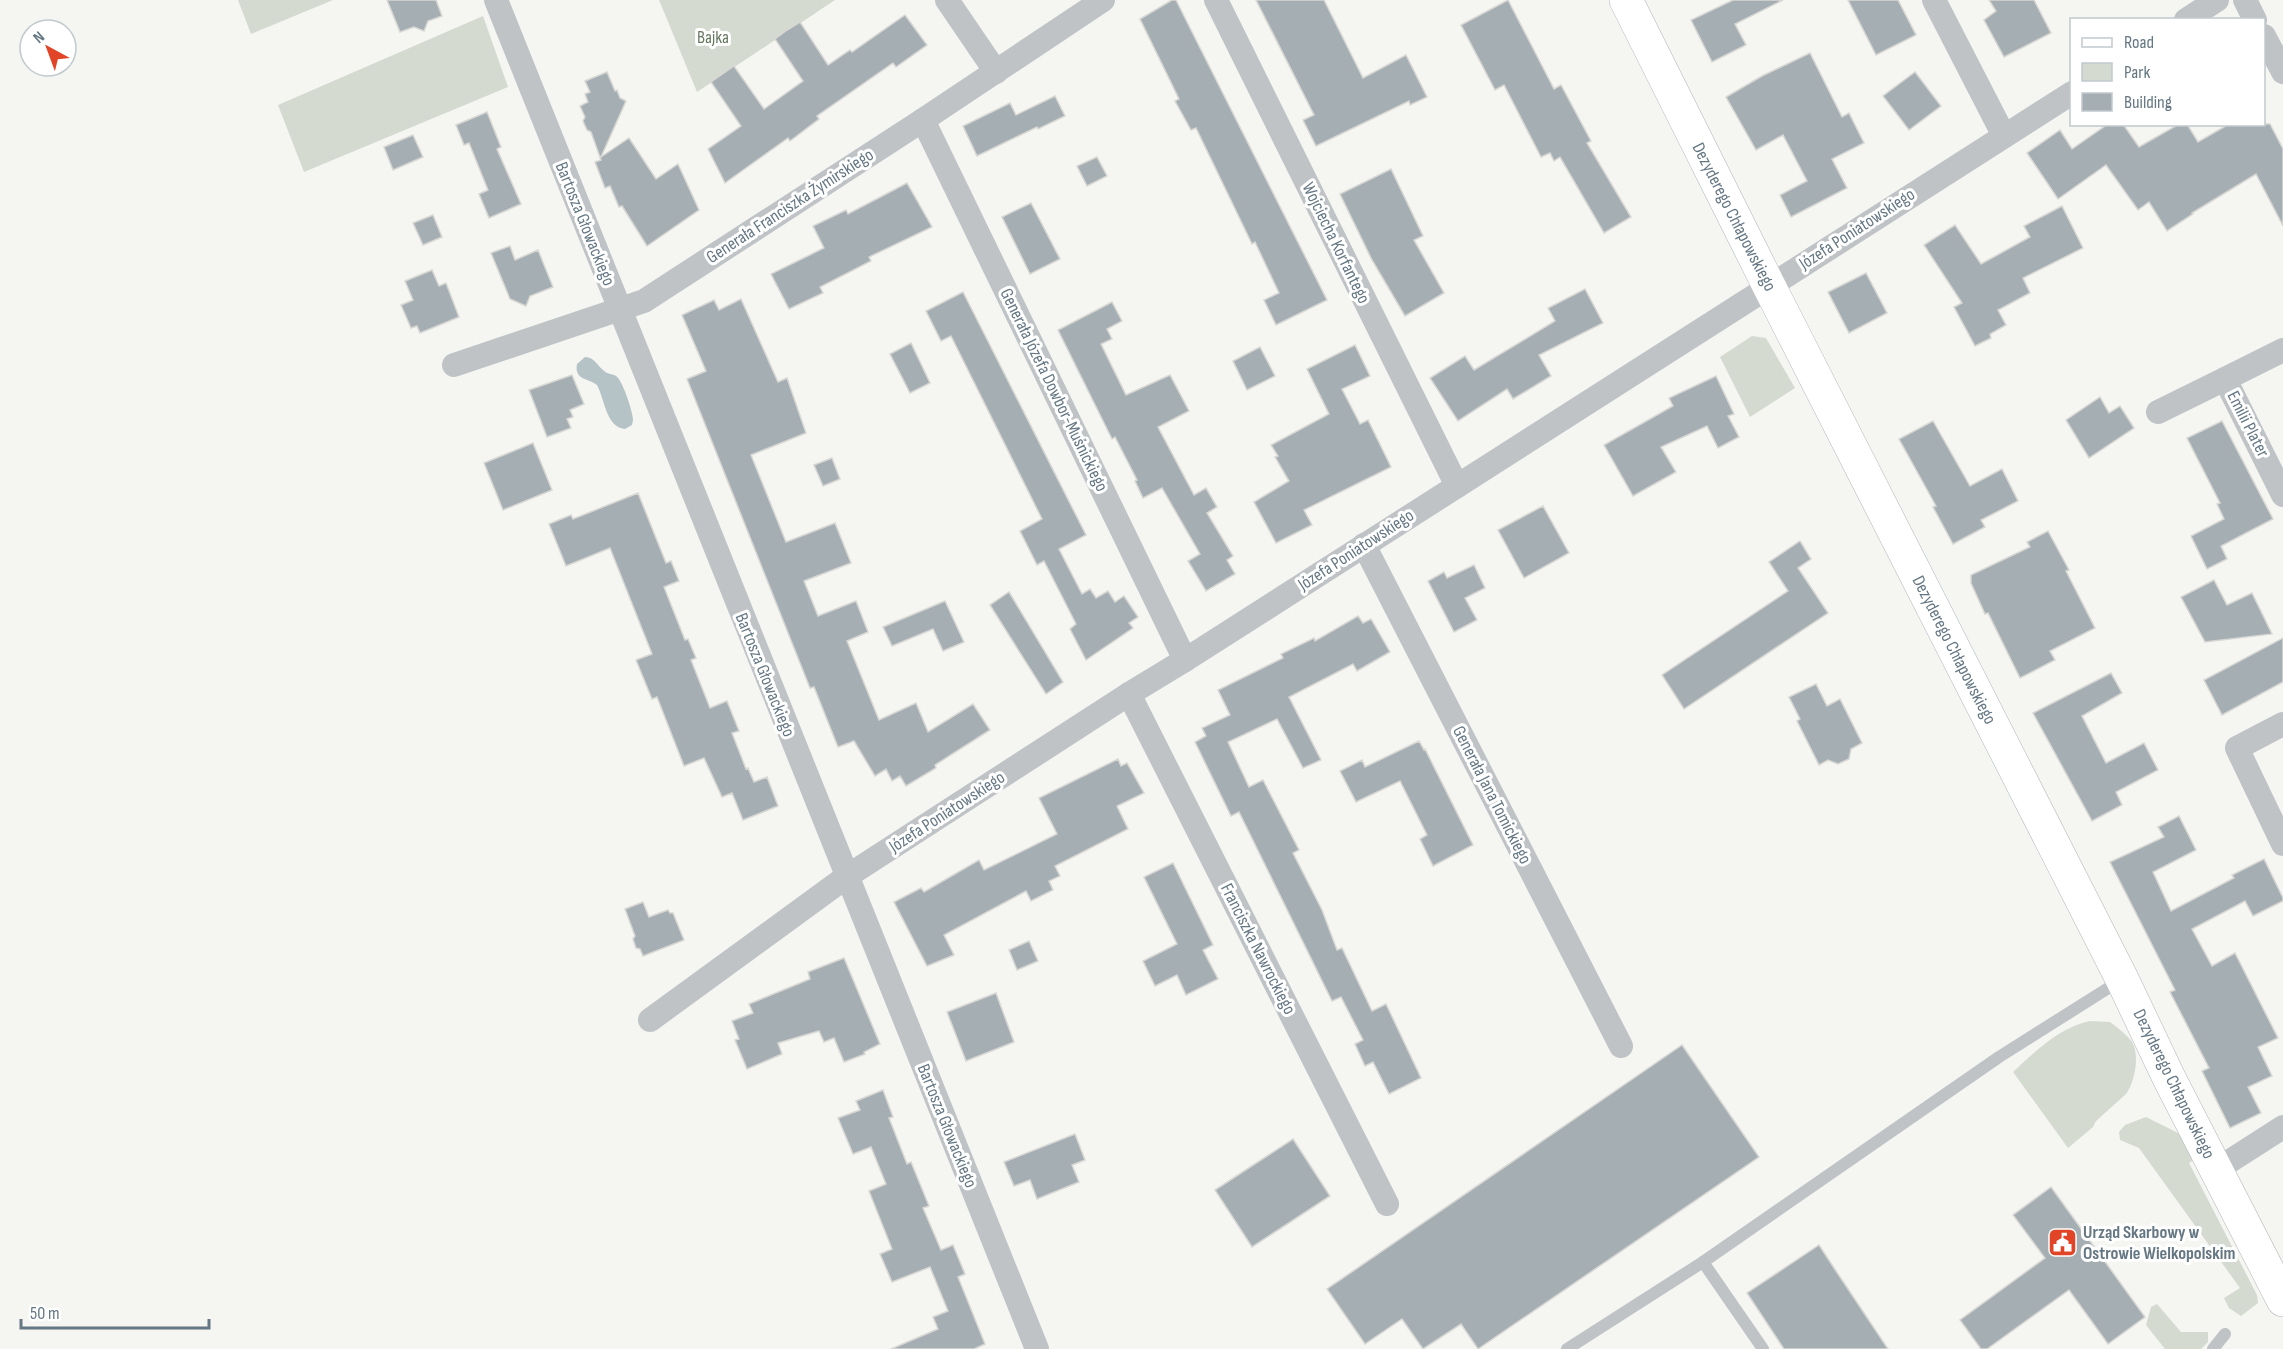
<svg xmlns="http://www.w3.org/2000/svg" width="2283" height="1349" font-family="'Sofia Sans Condensed',sans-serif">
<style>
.green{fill:#d5dad1}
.water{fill:#b5c3c6}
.building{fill:#a5aeb3;stroke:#d7d7d4;stroke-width:1.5}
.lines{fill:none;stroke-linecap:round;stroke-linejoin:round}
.secondary-casing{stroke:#b1b7bb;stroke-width:34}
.lane{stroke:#bfc3c6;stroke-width:12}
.street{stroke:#bfc3c6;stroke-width:24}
.secondary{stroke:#fff;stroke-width:33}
.labels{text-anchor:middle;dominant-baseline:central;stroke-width:6;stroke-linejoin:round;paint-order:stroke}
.park-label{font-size:18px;fill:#697a63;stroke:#fff}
.street-label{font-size:18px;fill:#657783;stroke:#fff}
.poi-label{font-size:18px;font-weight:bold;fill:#657783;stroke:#fff;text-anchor:start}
</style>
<rect width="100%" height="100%" fill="#f5f5f2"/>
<g class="green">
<path d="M238,0h95l-82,34z"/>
<path d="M659,0h176l-138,92z"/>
<path d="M483,16l25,71 -204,85 -26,-67z"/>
<path d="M1752,336l14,2 29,50 -45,29 -30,-60z"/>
<path d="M2090,1021l20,1c8,6 16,12 22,20 8,13 3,40 -6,52l-30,27 -3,6 -25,21 -55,-76c23,-21 45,-44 77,-51z"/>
<path d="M2146,1117l32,16 17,26 -6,4 68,132 1,8 -17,13 -12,-8 -5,-10 16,-10 -101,-140 -19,-8 -1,-8 6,-7z"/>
<path d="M2157,1304l24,28h27v10l-7,7h-36l-19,-24 5,-18z"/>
</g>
<path class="water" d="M585,357c10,1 11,7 18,13 5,5 8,3 13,6 6,3 17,36 17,44l-1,5 -7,4c-19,-2 -20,-29 -28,-44 -9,-7 -23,-5 -20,-21z"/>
<g class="building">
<path d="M387,0h49l6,16 -14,5 -4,10 -10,-4 -14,5z"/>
<path d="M1172,0h4l13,26 138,274 -51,25 -12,-25 15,-7 -24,-51 -3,2 -56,-116 -5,2 -16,-29 4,-2 -39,-80z"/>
<path d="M1256,0h68l39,78 43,-23 21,42 -17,8 -1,-4 -93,45 -13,-26 11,-5z"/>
<path d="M1508,0l46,89 7,-4 30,56 -4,2 44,74 -27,16 -44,-76 -6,4 -4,-8 -9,4 -37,-72 -9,5 -34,-65z"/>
<path d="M1733,0h50l-48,24 11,21 -34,17 -21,-42z"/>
<path d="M1848,0h50l18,35 -40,20z"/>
<path d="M1989,0h45l17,33 -47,24 -20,-37 12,-9z"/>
<path d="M905,15l22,30 -31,22 -3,-4 -76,53 2,3 -29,22 -2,-3 -63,45 -17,-34 33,-23 -30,-44 23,-16 30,43 39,-28 -28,-42 12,-9 13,-8 28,43 22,-15 2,2z"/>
<path d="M1810,53l32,64 7,-4 15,30 -32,16 15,29 -56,29 -11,-22 27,-14 -24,-46 -27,15 -30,-53 36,-21z"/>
<path d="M607,72l8,19 2,-1 3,8 6,3 -25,56 28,-19 27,41 22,-15 21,46 -52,36 -25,-40 -3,1 -9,-21 -5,2 -10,-26 6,-2 -10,-28 -4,-2 -4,-9 2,-4 -5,-11 8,-4 -3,-8 5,-2 -5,-11z"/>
<path d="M1915,72l26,34 -32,24 -26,-34z"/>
<path d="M1055,96l10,20 -27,13 -1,-2 -60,29 -14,-30 47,-23 6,12z"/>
<path d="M487,112l14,35 -4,2 24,55 -32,14 -10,-24 9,-4 -19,-47 -5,2 -8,-20z"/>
<path d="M2108,124h15l16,23 40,-23h8l11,18 31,-18h41l13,25v77l-27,-52 -64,39 1,1 -26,17 -18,-29 -11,8 -32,-45 -48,34 -31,-46 33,-23 12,19z"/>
<path d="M413,135l10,22 -30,13 -9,-23z"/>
<path d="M1097,157l10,19 -20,10 -10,-20z"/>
<path d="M1391,169l32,67 -9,4 30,53 -39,23 -33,-56 -32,-66z"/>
<path d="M907,183l25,44 -63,30 2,4 -51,26 3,6 -34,16 -18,-35 53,-26 -11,-22 33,-16 2,4z"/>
<path d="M1031,203l29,56 -30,15 -28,-57z"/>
<path d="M2062,206l21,42 -60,30 7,15 -32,17 8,15 -16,9 1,4 -16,8 -21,-39 8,-4 -38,-58 31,-20 26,39 49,-27 -6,-11z"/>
<path d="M433,215l9,22 -19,8 -10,-22z"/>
<path d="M510,246l5,14 23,-10 15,37 -23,9 -4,10 -16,-7 -19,-46z"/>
<path d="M432,270l7,16 7,-3 13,34 -39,16 -3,-7 -6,2 -10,-23 12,-5 -8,-19z"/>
<path d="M1866,273l21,40 -38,20 -21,-41z"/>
<path d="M1585,289l18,34 -64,32 12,21 -38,23 -6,-10 -49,32 -28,-43 35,-22 9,14 81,-49 -7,-13z"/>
<path d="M963,292l123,243 -27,14 23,45 8,-5 6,9 12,-7 7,11 9,-6 14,21 -9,6 4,5 -47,32 -16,-31 6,-5 -32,-63 -7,4 -17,-34 22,-12 -91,-183 -10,5 -15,-30z"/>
<path d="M741,299l37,83 9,-4 19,55 -55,22 35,87 49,-19 16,40 -47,18 14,35 38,-15 12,31 -21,9 32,79 37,-17 12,29 45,-28 17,26 -55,35 1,3 -30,18 -6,-10 -8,5 -6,-12 -11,7 -21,-35 -16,6 -24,-60 -4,1 -123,-309 19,-8 -24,-56 32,-15 5,10z"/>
<path d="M1112,302l10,19 -15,8 5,10 -11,5 25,51 44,-20 19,36 -31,16 36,68 12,-7 11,19 -10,6 26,43 -6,4 8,14 -29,17 -18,-30 12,-7 -38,-66 -19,10 -8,-17 2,-1 -22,-43 -3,2 -54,-109z"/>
<path d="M911,343l19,40 -20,10 -20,-39z"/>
<path d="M1355,345l15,31 -28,13 18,35 8,-4 23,47 -87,43 8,15 -36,18 -22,-41 35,-21 -14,-24 3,-1 -7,-11 58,-31 -22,-45z"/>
<path d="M1260,347l15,29 -28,14 -14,-29z"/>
<path d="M572,375l12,29 -14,6 3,7 -6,2 4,9 -24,9 -18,-47z"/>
<path d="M1716,376l18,38 -6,2 11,21 -21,11 -11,-22 -46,21 15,25 -43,24 -29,-51 69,-39 -4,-8z"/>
<path d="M2100,397l9,16 11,-7 14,22 -45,30 -23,-38z"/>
<path d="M1933,421l37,65 32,-17 16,32 -37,19 4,7 -32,17 -20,-37 3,-1 -37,-67z"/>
<path d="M2222,421l51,98 -52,27 6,13 -20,10 -16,-33 33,-17 -7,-15 3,-1 -33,-65z"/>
<path d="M533,443l19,47 -49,20 -19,-47z"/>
<path d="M832,458l8,21 -17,7 -9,-21z"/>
<path d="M638,493l28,70 5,-2 8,20 -15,6 21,53 3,-1 8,19 -5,2 19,48 17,-7 12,30 -7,2 14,36 2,-1 6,14 13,-5 11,29 -35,14 -11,-27 -10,4 -18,-39 -20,8 -27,-69 -5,2 -16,-39 16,-6 -42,-106 -44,18 -17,-42 22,-9 2,4z"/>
<path d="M1543,506l26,47 -45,25 -26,-48z"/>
<path d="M2048,531l21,39 -3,1 29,57 -45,23 5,9 -35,18 -32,-65 -3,1 -14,-31v-8l59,-28 -3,-5z"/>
<path d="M1800,541l11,18 -13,9 30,45 -144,96 -22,-34 126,-84 -19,-29z"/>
<path d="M1474,565l11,23 -20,10 12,22 -23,12 -26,-51 16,-9 3,6z"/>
<path d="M2214,580l13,25 25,-12 20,41 -67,8 -24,-45z"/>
<path d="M1009,592l54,90 -17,12 -56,-89z"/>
<path d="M945,601l19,41 -21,9 -10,-22 -41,17 -9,-19z"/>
<path d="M1358,616l5,7 8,-4 19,33 -33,19 -4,-7 -64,33 32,63 -18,8 -26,-49 -49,23 21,45 14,-7 36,70 -6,3 29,57 15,40 5,-2 30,63 14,-7 35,74 -32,16 -16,-32 -8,4 -10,-22 8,-4 -22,-43 -9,4 -93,-189 -8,4 -36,-74 11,-6 -4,-8 28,-13 -12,-25 65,-32 -2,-4 33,-16 1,3z"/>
<path d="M2283,638v44l-61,33 -18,-35z"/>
<path d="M2111,673l11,20 -40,23 24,47 38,-20 14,27 -42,22 6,13 -30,16 -59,-108z"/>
<path d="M1816,684l11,22 13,-7 22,44 -11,6 -2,10 -11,5 -10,-4 -9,5 -22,-44 3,-2 -11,-22z"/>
<path d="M1419,741l5,9 1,-1 48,96 -40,21 -13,-27 7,-4 -27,-54 -44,21 -16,-31 22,-11 3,7z"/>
<path d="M1118,759l3,7 6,-3 17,30 -27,13 11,23 -73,37 5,10 -11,5 4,9 -22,11 -5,-10 -82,44 10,20 -27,11 -33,-64 27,-14 3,4 55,-32 5,10 73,-36 -18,-36z"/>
<path d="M2179,816l17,34 -43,22 18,39 63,-33 -2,-3 32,-16 19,39v3l-30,15 -8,-15 -53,28 20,37 23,-13 43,85 -20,9 14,29 -24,11 13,26 -31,15 -28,-57 7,-3 -39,-76 5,-2 -65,-128 54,-25 -6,-10z"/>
<path d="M1173,863l40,82 -10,5 15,29 -32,16 -9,-20 -22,11 -12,-25 34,-17 -33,-67z"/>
<path d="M643,902l6,15 19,-7 2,3h3l11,27 -41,16 -3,-7 -4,-1 -3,-9 2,-3 -10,-27z"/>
<path d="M1029,941l9,20 -21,9 -8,-20z"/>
<path d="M844,958l36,86 -16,8 1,2 -21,8 -10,-24 -10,4 -5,-11 -41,12 4,11 -35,15 -12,-29 4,-1 -7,-18 21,-8 -4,-9 61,-25 -2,-7z"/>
<path d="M996,993l18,49 -48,19 -19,-49z"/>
<path d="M1682,1045l77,112 -281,192 -17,-25 -38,25 -21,-30 -37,25 -38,-55z"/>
<path d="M883,1090l10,27 -4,1 18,46 4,-2 18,44 -6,2 18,42 12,-5 12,29 -7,3 27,67 -11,5h-83l47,-20 -5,-12 15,-6 -18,-44 -38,15 -12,-28 12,-5 -23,-58 17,-7 -15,-37 -18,7 -15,-36 22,-8 -4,-9z"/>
<path d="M1075,1134l10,26 -13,5 7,17 -42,17 -7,-19 -16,6 -10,-24z"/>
<path d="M1293,1139l37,57 -78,51 -37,-57z"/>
<path d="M2051,1187l94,130 -37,27 -39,-54 -82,59h-6l-21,-29 85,-62 -32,-43z"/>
<path d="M1819,1245l17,26 52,78h-104l-37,-56z"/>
</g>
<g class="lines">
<defs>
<path id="secondary" d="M1626,0l143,286 353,693 47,99 114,222"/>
</defs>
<use href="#secondary" class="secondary-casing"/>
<g class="lane">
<path d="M1703,1262l60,87"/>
<path d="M1567,1349l136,-87 296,-205 122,-77"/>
<path d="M2213,1349l12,-15"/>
</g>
<g class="street">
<path d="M496,0l541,1349"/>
<path d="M947,0l49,72"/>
<path d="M1216,0l241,486"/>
<path d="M1934,0l70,136"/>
<path d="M2245,0l10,20"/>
<path d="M2186,20l31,-20"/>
<path d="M2264,36l19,36"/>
<path d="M923,120l262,540"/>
<path d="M2283,350l-58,29 58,116"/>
<path d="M454,365l190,-64 279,-181 180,-120"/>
<path d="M2158,412l67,-33"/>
<path d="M1364,545l257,501"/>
<path d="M1129,694l258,510"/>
<path d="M2283,724l-46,24 46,96"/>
<path d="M650,1020l196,-143 283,-183 56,-34 887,-567"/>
<path d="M2216,1170l67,-43"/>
</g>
<use href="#secondary" class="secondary"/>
</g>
<defs>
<symbol id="civic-square" viewBox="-11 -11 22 22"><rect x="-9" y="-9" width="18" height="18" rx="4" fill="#e14426" stroke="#fff"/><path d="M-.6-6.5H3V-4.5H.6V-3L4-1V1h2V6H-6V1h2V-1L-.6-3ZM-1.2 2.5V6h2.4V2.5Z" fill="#fff"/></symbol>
</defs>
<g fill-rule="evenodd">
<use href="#civic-square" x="2046" y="1226" width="33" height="33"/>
</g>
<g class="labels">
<g class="park-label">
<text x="713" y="37">Bajka</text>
</g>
<g class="street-label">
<text transform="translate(790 206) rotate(-33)">Generała Franciszka Żymirskiego</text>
<text transform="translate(1734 217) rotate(63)">Dezyderego Chłapowskiego</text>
<text transform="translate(585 224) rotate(68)">Bartosza Głowackiego</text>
<text transform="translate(1857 229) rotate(-33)">Józefa Poniatowskiego</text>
<text transform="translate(1336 243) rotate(64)">Wojciecha Korfantego</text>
<text transform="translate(1054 390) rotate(64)">Generała Józefa Dowbor-Muśnickiego</text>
<text transform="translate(2248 424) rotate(63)">Emilii Plater</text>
<text transform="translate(1356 550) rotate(-33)">Józefa Poniatowskiego</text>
<text transform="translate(1954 650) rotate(63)">Dezyderego Chłapowskiego</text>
<text transform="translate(765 675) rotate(68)">Bartosza Głowackiego</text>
<text transform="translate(1492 795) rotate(63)">Generała Jana Tomickiego</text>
<text transform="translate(947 812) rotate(-33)">Józefa Poniatowskiego</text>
<text transform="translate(1258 949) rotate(63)">Franciszka Nawrockiego</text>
<text transform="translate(2174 1084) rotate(64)">Dezyderego Chłapowskiego</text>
<text transform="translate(947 1126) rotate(68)">Bartosza Głowackiego</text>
</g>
<g class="poi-label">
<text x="2083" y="1232">Urząd Skarbowy w<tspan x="2083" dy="21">Ostrowie Wielkopolskim</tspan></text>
</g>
</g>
<rect x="2070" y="18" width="195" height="108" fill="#ffffff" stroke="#c1c9cd" stroke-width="1.5"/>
<rect x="2082" y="38" width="30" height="9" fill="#ffffff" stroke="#c1c9cd" stroke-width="1.5"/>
<text x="2124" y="48" font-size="18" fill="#657783">Road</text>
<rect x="2082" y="63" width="30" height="18" fill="#d5dad1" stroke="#c1c9cd" stroke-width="1.5"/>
<text x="2124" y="78" font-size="18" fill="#657783">Park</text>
<rect x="2082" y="93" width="30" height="18" fill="#a5aeb3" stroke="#c1c9cd" stroke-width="1.5"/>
<text x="2124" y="108" font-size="18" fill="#657783">Building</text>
<g transform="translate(48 48) rotate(319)"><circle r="28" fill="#ffffff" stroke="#c1c9cd" stroke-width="1.5"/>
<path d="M0-4.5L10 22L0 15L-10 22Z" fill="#e14426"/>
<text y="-9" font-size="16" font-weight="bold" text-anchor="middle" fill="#657783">N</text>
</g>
<path d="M21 1319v9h188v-9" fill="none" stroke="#657783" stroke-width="3"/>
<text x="30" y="1319" font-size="18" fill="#657783" stroke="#ffffff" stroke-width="4.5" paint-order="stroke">50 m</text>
</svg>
